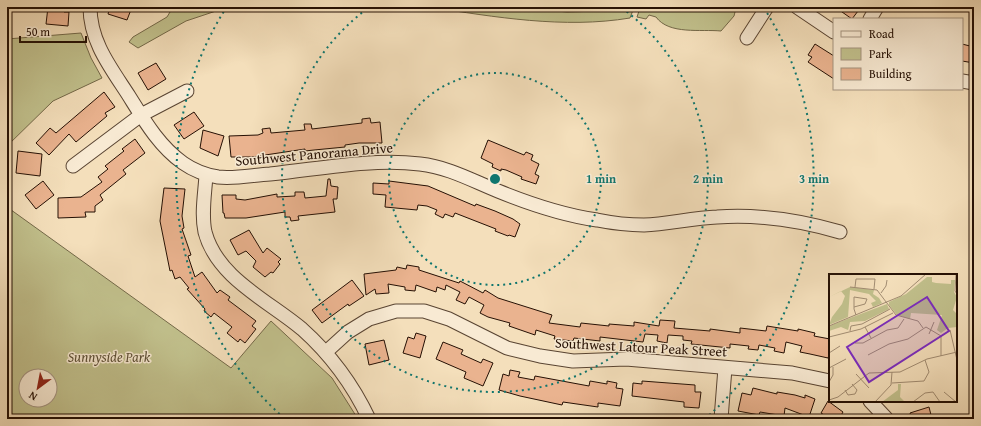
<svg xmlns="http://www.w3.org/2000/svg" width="981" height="426" font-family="'Gentium Book Plus',serif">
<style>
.green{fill:#c1c08c;stroke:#736848;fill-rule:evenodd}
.building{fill:#eab38f;stroke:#251004}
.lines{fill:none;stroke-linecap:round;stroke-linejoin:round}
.minor-casing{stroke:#594432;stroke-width:15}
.minor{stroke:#f8ead3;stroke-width:13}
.ring{fill:none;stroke:#0f766e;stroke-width:2;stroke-dasharray:2 4}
.labels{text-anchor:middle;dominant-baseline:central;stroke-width:3;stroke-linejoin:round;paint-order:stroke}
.street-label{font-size:14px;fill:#251004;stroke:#f8ead3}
.park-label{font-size:14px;font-style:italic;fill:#5c4e34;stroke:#f8ead3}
.inset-road{fill:none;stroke:#a18c72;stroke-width:1}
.view{fill:#7b2cbf;fill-opacity:0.15;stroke:#7b2cbf;stroke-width:2}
.inset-edge{fill:none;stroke:#251004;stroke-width:2}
.centre{fill:#0f766e;stroke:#f8ead3;stroke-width:2}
.ring-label{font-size:12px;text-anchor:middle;font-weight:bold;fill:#0f766e;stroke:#f8ead3;stroke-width:3;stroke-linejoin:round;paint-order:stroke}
</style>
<rect width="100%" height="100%" fill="#f4dfbb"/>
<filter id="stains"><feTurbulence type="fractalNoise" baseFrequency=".005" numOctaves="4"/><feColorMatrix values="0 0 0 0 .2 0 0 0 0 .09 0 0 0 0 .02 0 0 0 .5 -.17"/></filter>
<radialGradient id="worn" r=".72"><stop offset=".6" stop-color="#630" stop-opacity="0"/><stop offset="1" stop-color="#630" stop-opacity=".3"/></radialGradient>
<g class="green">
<path d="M173,7h55l-42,14 -48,27 -9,-6 4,-5 34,-20z"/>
<path d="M429,7h85l53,5 66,-2 -3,8c-66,11 -135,-1 -201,-11z"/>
<path d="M687,7l49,1 -2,8 -13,15c-20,-2 -52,4 -65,-14l-7,-2 -3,4 -9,-2 2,-6h36z"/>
<path d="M81,33l10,25 11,20 -49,23 -46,45v-107z"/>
<path d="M7,207l224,161 40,-47 61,57 26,41h-351zM26,376h24v24h-24z"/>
</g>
<g class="building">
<path d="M48,7h18l-2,5h5l-1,14 -22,-2z"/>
<path d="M110,7h22l-5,13 -19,-6z"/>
<path d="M835,7h26l-9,12z"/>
<path d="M815,44l19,12v23l-26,-17 4,-5 -4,-2z"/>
<path d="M962,44l12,3v16l-12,-2z"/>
<path d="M156,63l10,16 -18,11 -10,-17z"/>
<path d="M104,92l11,15 -10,6 2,3 -31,26 -7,-8 -20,21 -13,-12 14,-15 6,5z"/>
<path d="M194,112l10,14 -20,13 -10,-14z"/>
<path d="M370,118l1,5 9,-1 2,21h-23l-14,2v2l-31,3 -9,1v-2l-53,8h-21l-2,-21 29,-1 5,-2 -1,-4 8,-1 1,5 34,-3 -1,-6h7l1,5 50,-6v-4z"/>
<path d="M203,130l21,6 -6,20 -18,-8z"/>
<path d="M135,139l10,14 -22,17 3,4 -26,21 3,5 -8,6v6h-10l1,5 -28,1v-20l23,-1 21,-15 -4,-5 10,-8 -3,-3 19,-15 -2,-2z"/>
<path d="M488,140l36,15 2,-3 7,3 -2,5 8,4 -4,10 4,2 -3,8 -15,-5 1,-2 -16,-7 -5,-1v2l-9,-4 1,-3 -12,-6z"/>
<path d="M18,151l24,3 -2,22 -24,-3z"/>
<path d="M328,179h2l1,7 7,1 -1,12h-4l2,13 -37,4 1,4 -8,1 -1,-4h-5v-5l-39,6h-21l-1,-5h-1l-1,-18h14v4l9,1 32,-6v3l18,-1v-4h9l1,6 21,-2z"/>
<path d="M43,181l11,14 -18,14 -11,-14z"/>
<path d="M389,181l39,5 47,20 1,-2 19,7 18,8 7,5 -5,13 -6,-2 -1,1 -13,-5 1,-2 -41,-16 -2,4 -8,-3 -2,4 -8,-4 2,-4 -10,-4 -9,-1 -1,5 -32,-3 1,-12 -13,-1v-11l16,1z"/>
<path d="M164,188l21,1 -3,27 2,12 -2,1 9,26 -3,1 7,21 7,-5 15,21 3,-3 10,7 -2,3 28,21 -4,5 4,3 -11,14 -5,-4 -2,3 -11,-9 5,-6 -18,-14 -3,4 -7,-6 1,-2 -18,-20 2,-1 -9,-11 -5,2 -3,-9 -2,1 -10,-50z"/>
<path d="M249,230l14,23 4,-5 14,11 -3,3 2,2 -7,9 -2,-1 -6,5 -12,-10 3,-6 -10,-10 -8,4 -8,-15z"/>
<path d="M407,265l12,2v3l40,13 1,-2 23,12 2,-3 13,8 54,17 -3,8 31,4 1,-4 28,3v-2l25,2v-4l25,4 1,-6 15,1 -1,7 36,3v-2l30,4v-5l26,3 1,-5 31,5v-2l17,4 -1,3 16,3v13l-2,6 -18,-4 -10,-2 2,-6 -16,-4 -2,11 -10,-2 1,-3 -16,-3 -1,5 -10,-1 1,-3 -19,-2v4l-39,-4 1,-3 -9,-1v-4l-15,-1 -1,8 -10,-2 1,-6 -13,-1 -2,8 -43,-5v4l-26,-3 -1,3 -19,-2 1,-3 -19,-6 -1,5 -26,-9 1,-3 -22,-6 -8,-4 4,-8 -15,-8 -4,7 -9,-4 4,-8 -14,-7 -1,5 -8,-3 -1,5 -20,-7 -1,6 -10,-1v-3l-17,-3 1,9 -13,1 -1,-5 -9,6 -2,-21 32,-4 1,-3 9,2z"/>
<path d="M352,280l12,16 -15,10 -1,-2 -26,19 -10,-13z"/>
<path d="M416,333l10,3 -6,22 -17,-5 5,-16 6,2z"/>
<path d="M384,340l5,20 -20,5 -4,-21z"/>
<path d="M443,342l20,8 -2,4 20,9 2,-4 10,4 -10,23 -19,-8 2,-6 -30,-13z"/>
<path d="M510,370l10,2 -2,5 16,3 1,-4 54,10 1,-5 17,3v-3l10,2 -1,5 7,1 -3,17 -22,-3v4l-35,-5 -1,3 -42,-9 -21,-6 4,-16 6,2z"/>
<path d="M642,381l53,4v7h6l-2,16 -15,-1v-5l-52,-6 1,-13 9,1z"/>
<path d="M753,388l24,6v-2l18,3 10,3v-3l10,4 -6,18 -24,-9 -1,8 -24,-4 -1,3 -21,-4 4,-18 9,2z"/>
<path d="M828,401l15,11 -4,7h-8l-10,-6z"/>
<path d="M929,407l3,12h-20l-2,-6z"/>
</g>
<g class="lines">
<defs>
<g id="minor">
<path d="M90,7c0,35 21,61 39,89 15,24 30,50 54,67 10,7 23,12 35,14 17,2 35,-2 52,-3 50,-5 101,-16 150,-10 28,3 53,17 78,27 32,13 64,24 99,29 15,3 32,5 47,5 24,-1 48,-7 73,-8 43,-3 82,3 123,15"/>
<path d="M797,7l37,25"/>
<path d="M870,19l7,-12"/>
<path d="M747,38l20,-31"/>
<path d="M962,81l12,2"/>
<path d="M73,166l68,-51 46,-24"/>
<path d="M206,175c-1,18 -5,39 -1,57 12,46 64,69 97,97 28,25 51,56 67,90"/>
<path d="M326,352l22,-20 21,-13 27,-8h28l25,8 58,29 33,8 33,5 53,-2 166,14 38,8"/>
<path d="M870,401l16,17"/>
<path d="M721,419l4,-51"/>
</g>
</defs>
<use href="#minor" class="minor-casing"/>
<use href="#minor" class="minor"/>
</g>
<g class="ring">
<circle cx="495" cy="179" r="106"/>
<path d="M622 8A213 213 0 1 1 368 8"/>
<path d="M284 418A319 319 0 0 1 226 8M764 8A319 319 0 0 1 706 418"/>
</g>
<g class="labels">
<g class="street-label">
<text transform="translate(314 154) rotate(-5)">Southwest Panorama Drive</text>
<text transform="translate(641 347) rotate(3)">Southwest Latour Peak Street</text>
</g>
<g class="park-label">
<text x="109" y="357">Sunnyside Park</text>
</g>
</g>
<g transform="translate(829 274)">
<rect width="128" height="128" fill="#f4dfbb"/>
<path d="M98,3h5v5l4,1 15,1v-4h4l-1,12 3,5 -4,13 3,3 1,14 -9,1 -7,5 -4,-3 5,-15 -31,-2 -1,6 -13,-4 -8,-10v-3l17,-8zM21,13l24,3 -1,4 6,4 3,5 -9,4 -2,-4 5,-2 -7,-7 -19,-4 -2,27 -19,8 3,-8 10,-13 3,-8 -4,-5 -12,6zM58,30l2,5 -24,12 -15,1 -2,8 -7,-3 -12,4v-5zM69,110h3l-1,13 5,5h-23l16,-12z" fill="#c1c08c"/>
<path class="inset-road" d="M127,0l-1,17 2,3M21,13l27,3 19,25 22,6 5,7M26,13l1,-8h19l-1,10M52,19l5,-7 1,-6M25,33l11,-3 2,-5 -13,-2v12l2,6M0,52l72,-30 25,-22M36,53l6,11M121,56l7,30M21,57l1,-5 11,-2 28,-15M100,60l5,-12M0,63l32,-8 32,-16M26,69h8l24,-13 11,-2 6,-9M0,79l11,-7M39,81l21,-11 19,-5 18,-12 15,9v20M0,94l17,-9M27,100l13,14M0,108l4,-7v-8M63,109l32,-2 5,-9 -4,-12M16,116l3,5 7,-1 2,-4 -5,-6M104,118l7,10M115,118l12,10M0,126l9,-3 31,-24 31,-1 27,-13 30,-7M46,128l16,-17 1,-13M84,128l12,-9 8,-1"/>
<path class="view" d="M98,23l22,34 -80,51 -22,-35z"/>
<rect width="128" height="128" class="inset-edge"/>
</g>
<circle cx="495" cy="179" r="6" class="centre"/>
<g class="ring-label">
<text x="601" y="183">1 min</text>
<text x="708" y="183">2 min</text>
<text x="814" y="183">3 min</text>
</g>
<rect width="981" height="426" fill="none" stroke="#f4dfbb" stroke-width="24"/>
<rect x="8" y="8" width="965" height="410" fill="none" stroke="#251004" stroke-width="2"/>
<rect x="12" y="12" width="957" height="402" fill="none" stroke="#251004"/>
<rect x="833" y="18" width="130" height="72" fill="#f8ead3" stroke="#a49380"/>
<rect x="841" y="31" width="20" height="6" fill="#f8ead3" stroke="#a49380"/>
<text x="869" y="38" font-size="12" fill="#251004">Road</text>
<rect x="841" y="48" width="20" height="12" fill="#c1c08c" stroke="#a49380"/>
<text x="869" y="58" font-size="12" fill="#251004">Park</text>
<rect x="841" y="68" width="20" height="12" fill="#eab38f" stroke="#a49380"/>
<text x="869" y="78" font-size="12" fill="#251004">Building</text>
<g transform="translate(38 388) rotate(212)"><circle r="19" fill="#f8ead3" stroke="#a49380"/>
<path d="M0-3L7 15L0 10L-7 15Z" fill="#8f2418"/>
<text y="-6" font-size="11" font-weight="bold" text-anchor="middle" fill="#251004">N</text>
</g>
<path d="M20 36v6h66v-6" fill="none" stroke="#251004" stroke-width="2"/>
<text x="26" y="36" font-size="12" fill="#251004" stroke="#f8ead3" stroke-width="3" paint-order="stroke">50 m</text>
<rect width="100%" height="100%" filter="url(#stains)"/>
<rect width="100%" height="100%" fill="url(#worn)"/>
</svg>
